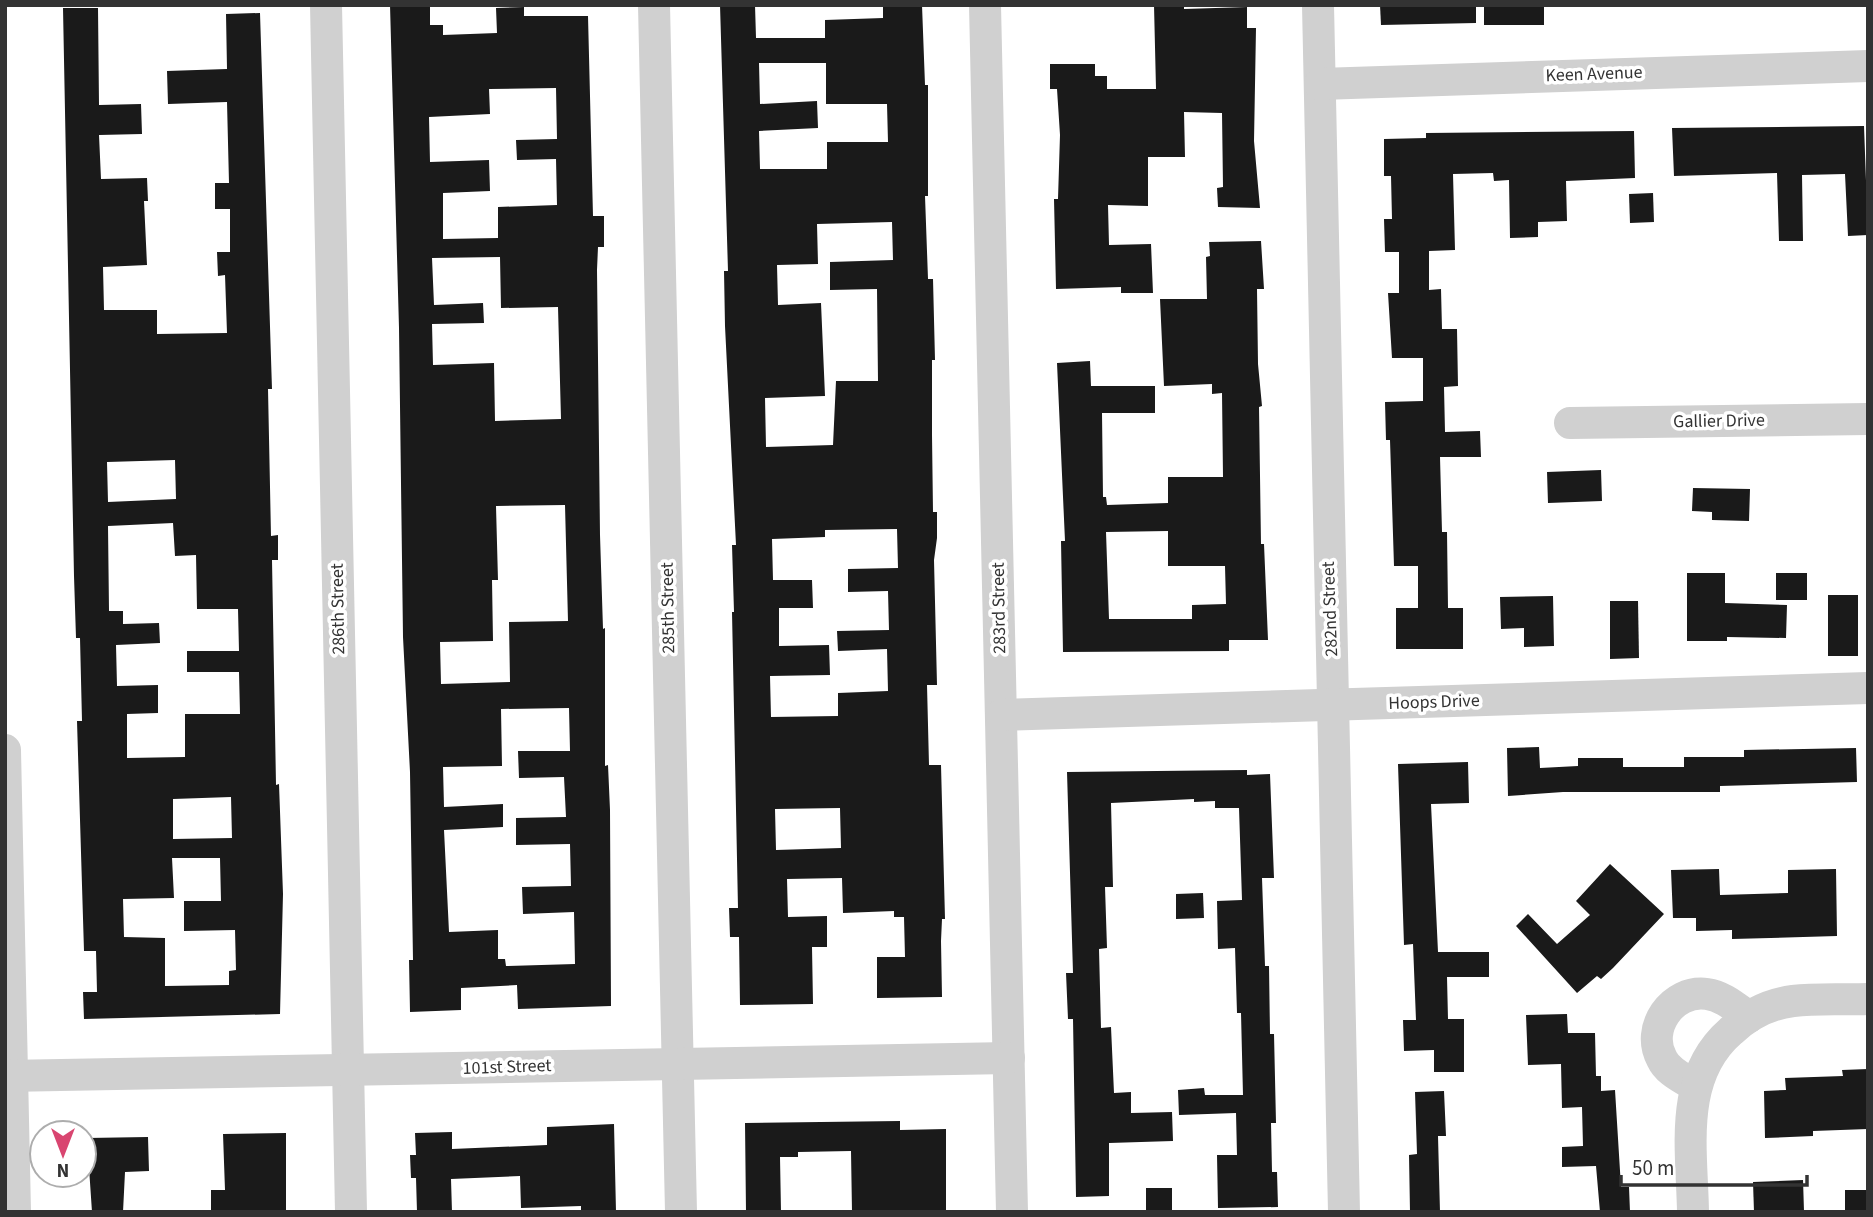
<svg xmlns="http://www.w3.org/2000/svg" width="1873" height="1217" font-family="'Source Sans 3',sans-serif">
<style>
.building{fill:#1a1a1a;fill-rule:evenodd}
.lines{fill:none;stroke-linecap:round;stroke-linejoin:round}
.minor{stroke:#d0d0d0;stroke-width:32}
.labels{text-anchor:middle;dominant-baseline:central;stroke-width:7;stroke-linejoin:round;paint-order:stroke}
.street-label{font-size:18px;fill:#333;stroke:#fff}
</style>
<rect width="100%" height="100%" fill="#fff"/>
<g class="building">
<path d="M390,5h40v20h13v10l54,-2 -1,-25 28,-1v9h64l5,200h11v31h-6l-1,23 3,265 3,94 2,-1v138l3,-1 2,45 1,196 -93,3 -1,-24 -56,3v22l-51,2 -1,-52h4l-3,-188 -7,-135 -4,-309zM556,88l1,51 -41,1 1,20 39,-1 1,46 -59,2v31l-55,1v-46l47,-2 -1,-31 -59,2 -1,-45 61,-3 -1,-25zM500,257l1,51 57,-1 3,112 -66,2 -1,-58 -61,2 -1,-41 52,-1 -1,-20 -49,2 -2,-47zM565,505l3,116 -59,1 1,60 -69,2 -1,-42 53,-1 -1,-61h6l-2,-74zM569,708l1,43h-52l1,27 45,-1 2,40 -50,1v27l54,-1 1,42 -49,1 1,27 51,-2 1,52 -69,2 -1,-7h-7v-29l-49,2 -5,-102 59,-3v-23l-59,3 -1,-40 59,-1 -1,-57z"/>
<path d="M720,5h35l1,33h69v-18l58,-2v-13h39l3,80h3v111h-3l3,83h5l2,81h-3v75l1,77h4v26l-3,22 3,125h-10l2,80h12l4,154h-3l-1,22 1,56 -65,1v-41h28l-1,-40h-10v-6l-51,2 -1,-35 -55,1 1,38 39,-1v31h-15l1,57 -73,1 -1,-68h-9l-1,-29h9l-6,-296h2l-2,-67h4l-11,-219 -1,-55h4zM759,63h67v41h61l1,38h-61v27h-67l-1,-38 59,-3 -1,-27 -57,3zM892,222l1,38 -63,2v28l47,-1 1,92h-42l-3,64 -67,2 -1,-49 60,-2 -4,-93 -43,2 -1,-40 41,-1 -1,-40zM897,529l1,39 -50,1v23l40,-1 1,39 -52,1 1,20 49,-2 1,42 -50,2v23l-67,1 -1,-41 60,-1 -1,-30 -50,1v-38h34l-1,-28h-39l-1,-41 53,-2v-7zM840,808l1,40 -65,2 -1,-41z"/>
<path d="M1154,5h30v4l63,-2v21h9l-2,113 6,67 -42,-1 -1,-19 6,-1 -1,-74 -38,-1 1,45h-37v49l-40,-1 1,40 42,-1 2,49h-32v-6l-65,2 -2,-90h4l2,-64 -3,-46h-7v-25h45v12h12v13h49z"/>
<path d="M1380,5h96v18l-95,2z"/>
<rect x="1484" y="5" width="60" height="20"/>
<path d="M63,8h35l1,97 42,-1 1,30 -43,1 2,44 46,-1 1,23h-4l3,64 -44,2 1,43h53v24l70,-1 -2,-58 -7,1 -1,-24h13v-43h-15v-26h14l-2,-81 -59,2 -1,-33 60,-2 -1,-55 34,-1 12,376h-4l3,147 7,-1v25h-6l4,225 3,-1 4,110 -3,120 -196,5 -1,-27h14l-1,-41h-12l-7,-230h5l-2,-83h-4l-2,-62zM175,460l1,39 -68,3 -1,-40zM173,523l2,33 21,-1 1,54h41l1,42h-52v21h52l1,42h-55v43l-58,1v-44l31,-1v-28l-41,1 -1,-41 44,-2 -1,-20 -36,1v-13h-14l-1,-85zM231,797l1,41 -59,1v-40zM172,858h48l1,43h-37v30l51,-1 1,40 -7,1v14l-64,1v-48l-41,-1 -1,-38 51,-1z"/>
<path d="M1864,126l4,109 -20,1 -3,-62 -43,1 1,66h-24l-2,-68 -103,3 -2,-48z"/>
<path d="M1634,131l1,47 -69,3 1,40 -29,1v15l-28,1 -1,-58 -15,1 -1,-8 -40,1 2,76 -26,1v39l12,-1 1,40h15l1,57 -14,1 1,45 35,-1 1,26h-41l2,75h5l1,76h15v41h-67v-41h22v-42h-24l-4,-126h-4l-1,-38 38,-1v-43h-31l-4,-65h11v-41h-14l-1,-33h8l-1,-43h-7v-37l42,-1v-5z"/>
<path d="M1653,193l1,29 -24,1 -1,-29z"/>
<path d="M1261,241l3,48h-7l1,75 4,42 -3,1 2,137h3l4,96h-39v11l-166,1 -2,-111h4l-8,-178 33,-2 1,25h64v27h-53l1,84h3l1,8 61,-2v-26h55l-1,-84 -10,1v-10l-48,2 -4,-87h47l-1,-42 4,-1 -1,-14zM1168,531v35h57l1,38 -34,1v14h-83l-3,-87z"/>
<path d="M1601,470l1,31 -54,2 -1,-31z"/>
<path d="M1693,488l57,1 -1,32 -37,-1v-8l-20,-1z"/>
<path d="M1687,573h38v30l62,2 -1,33 -59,-1v4h-40z"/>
<rect x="1776" y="573" width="31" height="27"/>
<rect x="1828" y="595" width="30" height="61"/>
<path d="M1553,596l1,50 -30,1v-19l-23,1 -1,-32z"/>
<path d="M1610,601h28l1,57 -29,1z"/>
<path d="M1539,747l1,21 38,-2v-8h45v9h61v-10h60v-7l112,-2 1,34 -137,4v6h-157l-55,4 -1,-48z"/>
<path d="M1468,762l1,41 -38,1 7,148h51v25h-42l1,42h16v53h-30v-22l-30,1 -1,-31h13l-3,-76 -9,1 -6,-181z"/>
<path d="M1247,770v5l23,-1 4,104h-12l3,88h4l1,68h4l2,89h-5l1,49h5l1,35 -60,1 -1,-53h20l-1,-42 -57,2 -1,-25 26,-2 1,7h38l-2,-82h-4l-2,-65 -17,1 -1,-48 25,-1 -3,-92h-24v-7l-21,1v-3l-83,4 2,84h-8l2,61 -8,1 2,79 10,-1 3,66 17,-1v21l41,-1 1,29 -64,2v53l-33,1 -3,-178h-5l-2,-46h7l-6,-201z"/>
<path d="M1610,864l54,50 -51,54 -12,11 -4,-3 -20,17 -61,-67 12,-12 29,30 33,-29 -14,-14z"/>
<path d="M1719,869l1,26 68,-2v-23l48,-1 1,67 -105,3v-9l-36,1v-13h-23l-2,-48z"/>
<path d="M1203,893l1,25 -28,1v-25z"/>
<path d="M1567,1014l1,19h27l1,43h5v15l14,-1 6,97h8l1,25h-30l-4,-46 -34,1v-20l21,-1 -1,-39 -20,1 -1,-44 -33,1 -2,-50z"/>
<path d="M1868,1069v60l-55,2v5l-48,2 -1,-47 22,-1 -1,-12 58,-2 -1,-6z"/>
<path d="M1444,1091l2,45h-8l2,76h-30l-1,-57 8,-1 -2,-62z"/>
<path d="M900,1121v9l46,-1v83h-94l-1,-61 -53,1v5h-18l1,55h-35l-1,-89z"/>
<path d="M614,1124l2,88h-35v-6l-60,2 -1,-32 -69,3 1,33h-35l-1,-34h-5l-1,-23h6l-1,-22 37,-1v17l95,-4v-18z"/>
<path d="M286,1133v79h-75v-22h14l-2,-56z"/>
<path d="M148,1137l1,34 -24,1 -2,40h-31l-5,-74z"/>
<path d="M1803,1180l1,31 -50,1 -1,-30z"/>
<rect x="1146" y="1188" width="26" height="24"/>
<rect x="1845" y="1190" width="23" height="22"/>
</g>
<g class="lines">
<g class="minor">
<path d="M326,5l25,1207"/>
<path d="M654,5l27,1207"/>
<path d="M985,5l27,1207"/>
<path d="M1318,5l26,1207"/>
<path d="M1320,84l548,-18"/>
<path d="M1570,423l298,-4"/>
<path d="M1001,715l867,-27"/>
<path d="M5,750l10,462"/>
<path d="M5,1076l1004,-18"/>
<path d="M1695,1086c-12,-8 -27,-14 -33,-27 -17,-30 10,-70 45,-65 16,2 29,14 42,23"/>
<path d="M1693,1212c-1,-63 -15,-135 38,-181 17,-16 38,-27 62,-30 24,-3 50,-1 75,-2"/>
</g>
</g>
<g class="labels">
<g class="street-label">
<text transform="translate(1594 74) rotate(-2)">Keen Avenue</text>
<text transform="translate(1719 421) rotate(-1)">Gallier Drive</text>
<text transform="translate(668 608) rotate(-91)">285th Street</text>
<text transform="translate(999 608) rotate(-91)">283rd Street</text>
<text transform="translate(338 609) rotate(-91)">286th Street</text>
<text transform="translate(1330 609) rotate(-92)">282nd Street</text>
<text transform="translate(1434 702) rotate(-2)">Hoops Drive</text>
<text transform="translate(507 1067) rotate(-2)">101st Street</text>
</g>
</g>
<rect width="1873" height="1217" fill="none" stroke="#333333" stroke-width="14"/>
<g transform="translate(63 1154) rotate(180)"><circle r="33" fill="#ffffff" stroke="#adadad" stroke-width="2"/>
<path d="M0-5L12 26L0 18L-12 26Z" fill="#d94570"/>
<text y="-10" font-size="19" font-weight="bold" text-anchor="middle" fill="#333333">N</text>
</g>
<path d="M1621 1175v10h186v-10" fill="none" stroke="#333333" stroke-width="3.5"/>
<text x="1632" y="1175" font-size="21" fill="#333333" stroke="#ffffff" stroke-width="5" paint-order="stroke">50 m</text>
</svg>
